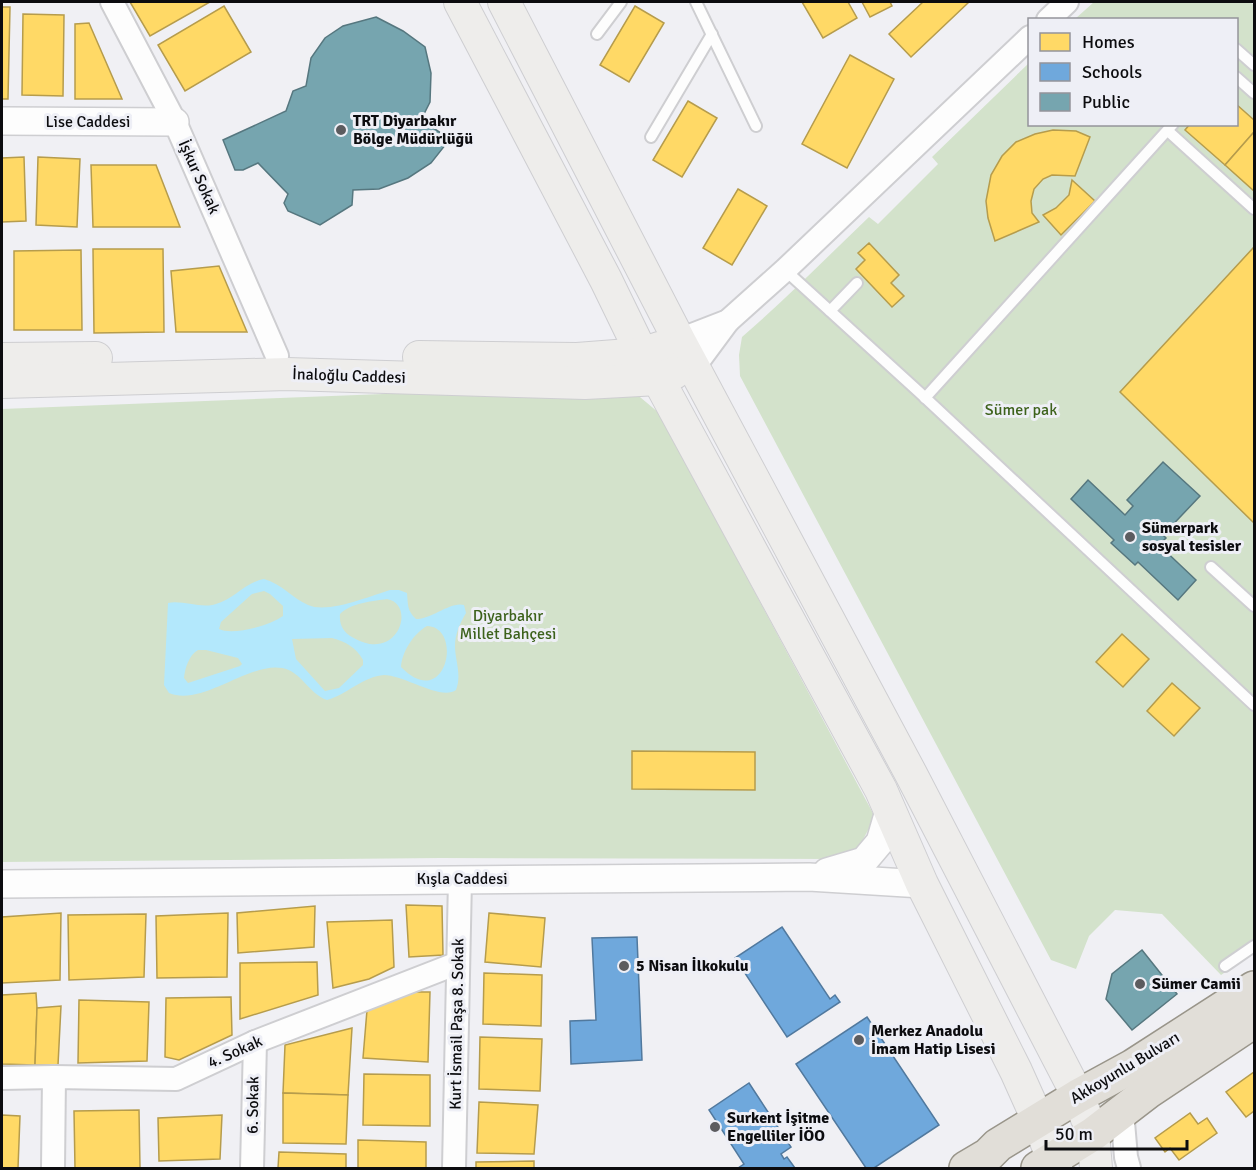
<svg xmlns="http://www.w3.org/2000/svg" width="1256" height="1170" font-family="Signika,sans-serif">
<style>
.green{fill:#d3e2cb}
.water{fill:#b3e8fc;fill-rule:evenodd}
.homes{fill:#ffd966;stroke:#b69c4c;stroke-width:1.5}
.schools{fill:#6fa8dc;stroke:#51799e;stroke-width:1.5}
.public{fill:#76a5af;stroke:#56777f;stroke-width:1.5}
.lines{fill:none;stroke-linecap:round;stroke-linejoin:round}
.service-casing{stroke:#ceced1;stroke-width:14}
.minor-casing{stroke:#ceced1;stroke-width:26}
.tertiary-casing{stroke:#ceced1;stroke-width:30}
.secondary-casing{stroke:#ceced1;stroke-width:34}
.primary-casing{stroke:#99958a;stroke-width:36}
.service{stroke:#fdfdfd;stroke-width:10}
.minor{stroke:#fdfdfd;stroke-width:22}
.tertiary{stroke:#fdfdfd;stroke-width:27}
.secondary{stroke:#eeedeb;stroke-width:32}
.primary{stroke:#e1ded8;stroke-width:33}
.poi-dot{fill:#5c5c5f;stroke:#eeeff6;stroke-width:2}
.labels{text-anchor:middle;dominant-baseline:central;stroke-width:6;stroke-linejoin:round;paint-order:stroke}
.poi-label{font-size:16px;font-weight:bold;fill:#0c0c0f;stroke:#eeeff6;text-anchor:start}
.street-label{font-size:16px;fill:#0c0c0f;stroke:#eeeff6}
.park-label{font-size:16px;fill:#3d621c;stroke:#eeeff6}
</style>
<rect width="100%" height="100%" fill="#f0f0f4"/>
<g class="green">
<path d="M1094,2h156l4,3v948l-33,22 -59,-61 -47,-4 -26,26 -13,33 -25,-9 -311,-584 -1,-21 3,-18c44,-38 85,-80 127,-120l9,7 60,-60 -6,-7 97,-94 1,61h206v-104l-161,-1z"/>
<path d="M634,392l25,21 216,404 -17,32 -23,10 -395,-1 -438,4v-453l407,-16z"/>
</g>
<path class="water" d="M264,579c18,5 28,19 44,26 20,9 62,-9 82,-15h9l8,3c1,11 0,18 9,26 16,0 35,-18 48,-14l2,8c-6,10 -11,21 -11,33 0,14 7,29 1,44 -15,11 -52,-15 -72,-15 -20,1 -38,20 -57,25 -18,-6 -26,-29 -45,-32 -33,-6 -80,39 -113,25l-5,-8 4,-82c15,-3 33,6 48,1 18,-5 30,-22 48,-25zM264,591l6,3 13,12v10c-12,9 -50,20 -64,13l2,-7 31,-28zM387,599c30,5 11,66 -35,38 -9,-5 -13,-13 -12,-23 11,-11 32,-13 47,-15zM427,626c37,1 19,87 -26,41 1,-15 12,-33 26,-41zM332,638c14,4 24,9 31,22v5l-24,23 -14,3 -29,-32 -4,-20zM198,650h8l32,8 4,6 -2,2 -52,17 -4,-5c1,-10 5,-23 14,-28z"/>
<g class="homes">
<path d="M130,2h80l-60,34z"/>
<path d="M802,2h46l9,16 -34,20z"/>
<path d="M862,2h28l2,4 -22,11z"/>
<path d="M923,2h46l-58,55 -22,-23z"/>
<path d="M224,6l27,46 -66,39 -27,-46z"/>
<path d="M635,6l29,17 -35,59 -29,-17z"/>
<path d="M2,7h8l-2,92h-6z"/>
<path d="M23,14l41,1 -1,81 -41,-1z"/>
<path d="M89,23l33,76h-47v-75z"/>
<path d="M850,55l44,24 -47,89 -45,-24z"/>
<path d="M688,101l29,17 -35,59 -29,-17z"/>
<path d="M1236,104l18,16v12l-29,33 -40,-35 5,-6h46z"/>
<path d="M1053,130l23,1 14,6 -15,39 -23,-1 -9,4 -9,10 -3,12 1,12 7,9 -44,19 -7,-23 -2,-17 5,-26 11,-19 14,-14 19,-8z"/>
<path d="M1254,132v59l-29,-26z"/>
<path d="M24,157l2,64 -24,1v-64z"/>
<path d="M38,157l42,2 -3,68 -41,-2z"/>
<path d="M91,165h65l24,62h-87z"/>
<path d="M1072,180l23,21 -34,34 -18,-20 13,-7 13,-13z"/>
<path d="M738,189l29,17 -35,59 -29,-17z"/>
<path d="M869,243l30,32 -8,8 13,13 -12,11 -36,-38 9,-9 -7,-7z"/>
<path d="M1254,247v276l-134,-131z"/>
<path d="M93,249h70l1,83 -70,1z"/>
<path d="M81,250l1,80h-68v-79z"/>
<path d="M219,266l28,66h-71l-5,-61z"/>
<path d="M1122,634l27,25 -26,28 -27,-25z"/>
<path d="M1172,683l28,25 -26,28 -27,-25z"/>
<path d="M632,751l123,1v38l-123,-1z"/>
<path d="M406,905l36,1 1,49 -34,2z"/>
<path d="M315,906l-1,41 -76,6 -1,-40z"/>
<path d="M61,913l-1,67 -58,3v-66z"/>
<path d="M228,913l-1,64 -70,1 -1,-62z"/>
<path d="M489,913l56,5 -4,49 -56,-5z"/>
<path d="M146,914l-2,63 -75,3 -1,-65z"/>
<path d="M392,920l2,47 -25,12 -36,9 -6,-66z"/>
<path d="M317,962l1,33 -78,24v-56z"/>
<path d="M484,973l58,2 -1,51 -58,-2z"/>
<path d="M408,992h22l-2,70 -65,-4 4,-48z"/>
<path d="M36,993l1,15 -2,57 -33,-1v-69z"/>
<path d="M231,997l1,38 -53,25 -14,-3 1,-59z"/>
<path d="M79,1000l70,2 -2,59 -69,2z"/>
<path d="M61,1006l-3,59h-23l2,-57z"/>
<path d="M352,1028l-4,67 -65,-2 2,-48z"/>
<path d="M480,1037l62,2 -2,52 -61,-2z"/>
<path d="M1254,1072v39l-8,6 -20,-25z"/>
<path d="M364,1074l66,1v51l-67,-1z"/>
<path d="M283,1093l65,2 -2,49 -63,-1z"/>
<path d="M479,1102l59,3 -4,49 -57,-1z"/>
<path d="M139,1110l1,58h-65l-1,-57z"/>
<path d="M1190,1113l8,11 9,-6 10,15 -38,27 -9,-12 -5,4 -10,-14z"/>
<path d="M2,1115l18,1 -2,52h-16z"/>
<path d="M222,1115l-2,44 -61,2 -1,-43z"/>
<path d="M358,1140l68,2v26h-68z"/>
<path d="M279,1152l67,2v14h-68z"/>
<path d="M534,1161v7h-58v-6z"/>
</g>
<g class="schools">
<path d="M782,927l48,72 5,-4 5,7 -53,35 -52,-79z"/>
<path d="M637,937l5,123 -71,4 -1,-43 26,-1 -4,-82z"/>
<path d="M867,1017l72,108 -65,43h-8l-70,-104z"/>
<path d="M749,1083l42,64 -10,7 3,5 3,-2 8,11h-57l6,-4 -35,-54z"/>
</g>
<g class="public">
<path d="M376,17l27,14 22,16 6,26 -1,29 -9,18 29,19 -19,24 -23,15 -29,11 -26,1 -1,15 -32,20 -32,-14 -4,-8 4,-9 -30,-31 -15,7h-8l-12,-30 63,-29 7,-20 13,-5 5,-28 14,-20 18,-12z"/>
<path d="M1163,462l37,34 -37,39 3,3 -7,7 37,35 -18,20 -40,-38 -3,3 -24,-22 3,-3 -43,-41 17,-19 37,35 8,-9 -6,-6z"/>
<path d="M1142,950l35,44 -45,36 -26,-31 6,-25z"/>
</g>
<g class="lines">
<defs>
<g id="service">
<path d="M696,2l60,124"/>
<path d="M597,34l24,-32"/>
<path d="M1236,49l18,16"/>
<path d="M1236,77l18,16"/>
<path d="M1168,131l86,78"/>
<path d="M651,137l61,-103"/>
<path d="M785,270l134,122 335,313"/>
<path d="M830,311l27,-28"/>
<path d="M925,398l248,-274"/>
<path d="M1211,567l43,39"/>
<path d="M1225,966l29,-20"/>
</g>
<g id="minor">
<path d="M112,2l63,120 102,234"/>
<path d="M1048,20l19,-18"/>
<path d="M679,340l49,-19 57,-51 245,-233"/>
<path d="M694,367l34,-46"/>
<path d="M2,1078l52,-1 122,2 79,-37 203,-79"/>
<path d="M1122,1111l4,46 3,11"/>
<path d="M53,1168l1,-91"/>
<path d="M252,1168l3,-126"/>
<path d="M454,1168l6,-289"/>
</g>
<g id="tertiary">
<path d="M2,121l173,1"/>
<path d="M827,872l37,-11 16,-19 9,-31"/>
<path d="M2,884l807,-7 113,7"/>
</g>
<g id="secondary">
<path d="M460,2l146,278 36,74 16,25 223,411 41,94 94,187 22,49 18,48"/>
<path d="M504,2l175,338 232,434 167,322 15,38 3,34"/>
<path d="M419,357l158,2 65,-5 17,-6"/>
<path d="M2,359l94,-1"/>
<path d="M2,382l285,-8 298,9 73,-4 16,-6"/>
</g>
<g id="primary">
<path d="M966,1168l22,-13 10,-10 80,-49 55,-30 121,-78"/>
<path d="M1038,1168l55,-34 56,-43 105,-70"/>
</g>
</defs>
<use href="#service" class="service-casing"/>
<use href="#minor" class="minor-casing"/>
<use href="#tertiary" class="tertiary-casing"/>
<use href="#secondary" class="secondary-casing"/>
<use href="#primary" class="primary-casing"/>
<use href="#service" class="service"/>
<use href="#minor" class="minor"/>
<use href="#tertiary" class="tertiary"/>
<use href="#secondary" class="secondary"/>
<use href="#primary" class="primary"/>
</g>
<g class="poi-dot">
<circle cx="341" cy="130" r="6"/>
<circle cx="1130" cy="537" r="6"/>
<circle cx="624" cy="966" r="6"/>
<circle cx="1140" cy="984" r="6"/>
<circle cx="859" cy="1040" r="6"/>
<circle cx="715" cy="1127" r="6"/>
</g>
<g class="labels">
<g class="poi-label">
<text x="353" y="121">TRT Diyarbakır<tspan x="353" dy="18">Bölge Müdürlüğü</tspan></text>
<text x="1142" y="528">Sümerpark<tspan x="1142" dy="18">sosyal tesisler</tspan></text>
<text x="636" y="966">5 Nisan İlkokulu</text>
<text x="1152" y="984">Sümer Camii</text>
<text x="871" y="1031">Merkez Anadolu<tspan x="871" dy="18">İmam Hatip Lisesi</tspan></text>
<text x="727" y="1118">Surkent İşitme<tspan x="727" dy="18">Engelliler İÖO</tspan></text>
</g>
<g class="street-label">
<text x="88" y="122">Lise Caddesi</text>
<text transform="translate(199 177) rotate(66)">İşkur Sokak</text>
<text transform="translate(349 376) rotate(2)">İnaloğlu Caddesi</text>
<text x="462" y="879">Kışla Caddesi</text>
<text transform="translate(457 1024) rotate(-89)">Kurt İsmail Paşa 8. Sokak</text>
<text transform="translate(235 1052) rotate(-24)">4. Sokak</text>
<text transform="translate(1125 1068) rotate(-31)">Akkoyunlu Bulvarı</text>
<text transform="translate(253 1105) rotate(-89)">6. Sokak</text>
</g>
<g class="park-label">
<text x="1021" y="410">Sümer pak</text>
<text x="508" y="616">Diyarbakır<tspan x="508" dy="18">Millet Bahçesi</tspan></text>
</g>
</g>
<rect width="1256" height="1170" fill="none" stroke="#0c0c0f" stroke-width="6"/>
<rect x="1028" y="18" width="210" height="108" fill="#eeeff6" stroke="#94949a" stroke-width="1.5"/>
<rect x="1040" y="33" width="30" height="18" fill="#ffd966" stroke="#94949a" stroke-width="1.5"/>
<text x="1082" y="48" font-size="18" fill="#0c0c0f">Homes</text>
<rect x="1040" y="63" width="30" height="18" fill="#6fa8dc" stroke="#94949a" stroke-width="1.5"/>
<text x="1082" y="78" font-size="18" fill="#0c0c0f">Schools</text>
<rect x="1040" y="93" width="30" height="18" fill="#76a5af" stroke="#94949a" stroke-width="1.5"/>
<text x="1082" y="108" font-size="18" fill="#0c0c0f">Public</text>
<path d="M1046 1140v9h141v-9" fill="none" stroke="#0c0c0f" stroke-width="3"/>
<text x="1055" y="1140" font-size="18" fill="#0c0c0f" stroke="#eeeff6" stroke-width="4.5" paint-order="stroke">50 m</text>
</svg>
